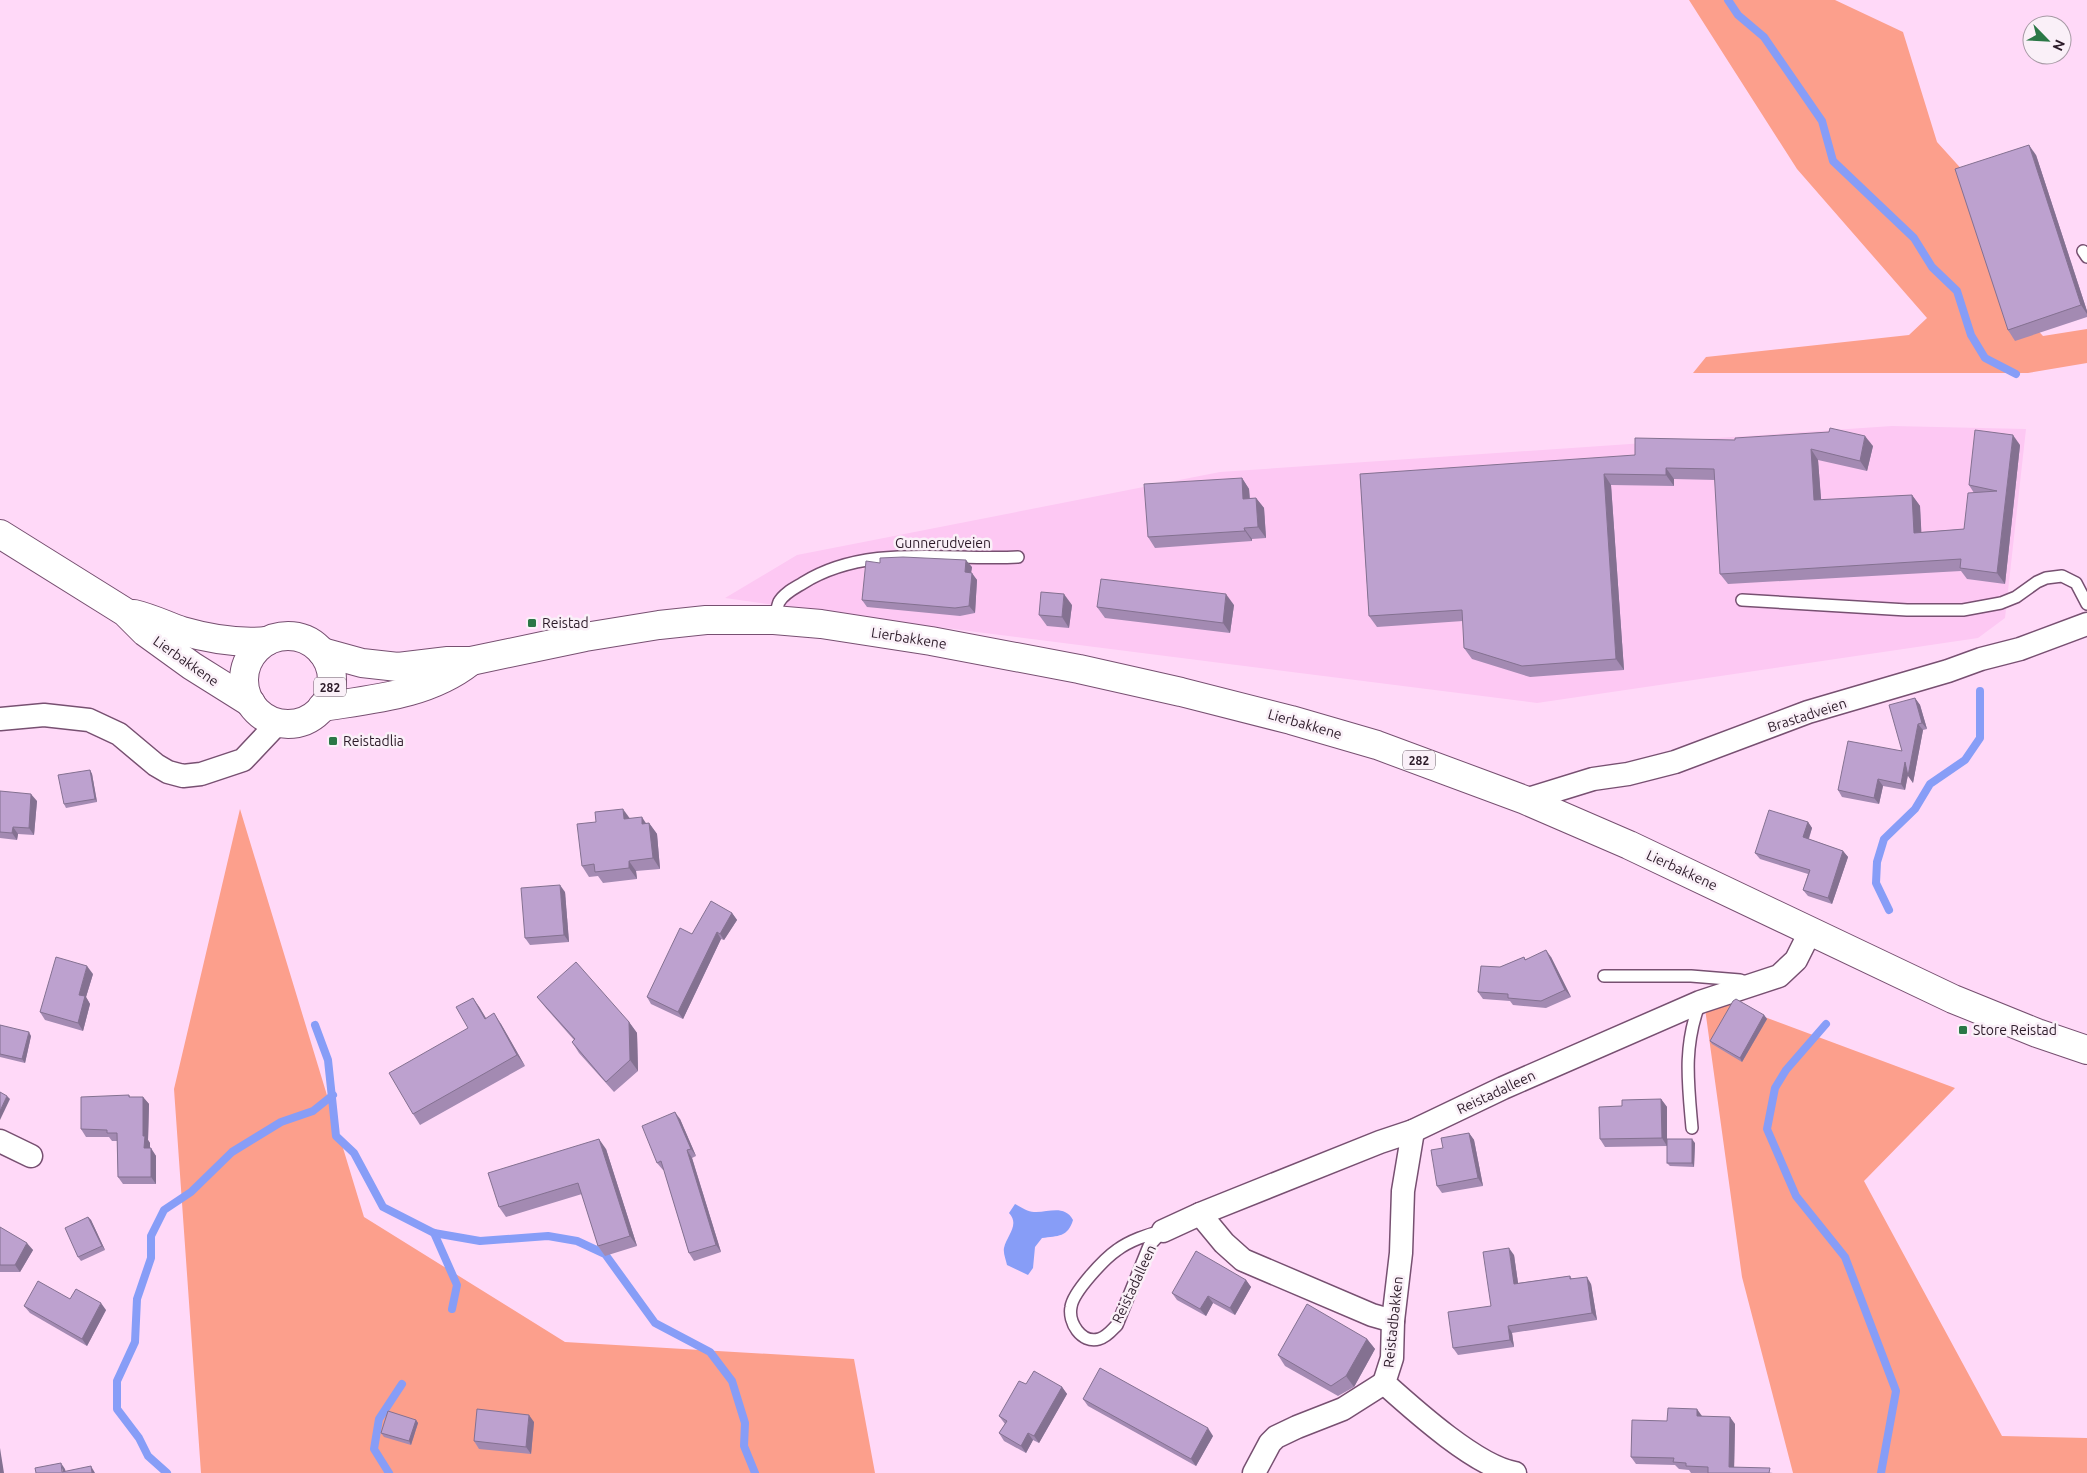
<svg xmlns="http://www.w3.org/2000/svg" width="2087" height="1473" font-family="Ubuntu,sans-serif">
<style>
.built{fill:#fdc8f3}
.green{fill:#fc9f8c}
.water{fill:#879df7}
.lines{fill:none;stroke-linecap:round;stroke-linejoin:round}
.stream{stroke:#879df7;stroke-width:8}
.service-casing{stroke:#775071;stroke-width:14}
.minor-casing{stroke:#775071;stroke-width:25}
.primary-casing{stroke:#775071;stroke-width:30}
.service{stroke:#fff;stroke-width:11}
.minor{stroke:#fff;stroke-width:22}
.primary{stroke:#fff;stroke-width:28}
.wall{fill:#a38ab2}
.shaded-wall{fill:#847191}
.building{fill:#bda1cf;stroke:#847191}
.poi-dot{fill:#2a7746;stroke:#faf0f8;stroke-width:2}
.labels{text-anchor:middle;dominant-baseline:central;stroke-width:5;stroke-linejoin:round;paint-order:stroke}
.shield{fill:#faf0f8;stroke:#695a66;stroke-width:1}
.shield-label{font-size:12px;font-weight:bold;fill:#2b1a28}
.street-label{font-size:14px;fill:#2b1a28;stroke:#faf0f8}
.poi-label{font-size:14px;fill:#2b1a28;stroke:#faf0f8;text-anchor:start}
</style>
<rect width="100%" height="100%" fill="#ffd9f8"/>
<path class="built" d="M1892,426l134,3 -21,189 -27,20 -441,65 -678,-86 -134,-19 72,-43 423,-83z"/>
<g class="green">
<path d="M1689,0h146l68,32 34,110 57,63 24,104 25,27 44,-7v34l-59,10h-335l13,-16 203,-22 18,-17 -130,-149z"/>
<path d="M240,809l124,408 201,125 289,17 21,114h-674l-27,-384z"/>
<path d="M1703,994l252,94 -91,93 138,255 85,2v35h-294l-51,-196z"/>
</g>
<path class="water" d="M1015,1204c6,3 13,8 19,8 14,1 30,-8 39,8 -5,17 -15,16 -31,18l-7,9 -2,21 -5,7 -21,-10c-1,-5 -4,-12 -3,-17 3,-13 16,-23 5,-35z"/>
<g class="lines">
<g class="stream">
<path d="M1728,0l10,15 26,22 58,84 11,40 81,77 18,29 25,24 14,44 14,23 31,16"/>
<path d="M1889,910l-13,-27 1,-21 7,-23 31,-30 15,-25 35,-24 15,-22v-47"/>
<path d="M1826,1024l-40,46 -11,18 -8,41 29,67 49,61 51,134 -15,82"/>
<path d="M315,1025l13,35 8,76 18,17 29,54 51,26 46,8 68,-5 29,5 28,13 50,69 55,29 22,29 13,42 -1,23 11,27"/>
<path d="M434,1233l23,52 -5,24"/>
<path d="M167,1473l-19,-17 -9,-18 -22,-29v-28l18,-39 2,-43 14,-41v-22l13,-26 27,-18 41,-40 49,-30 32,-11 20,-16"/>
<path d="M389,1473l-15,-24 5,-30 23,-35"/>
</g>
<defs>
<g id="service">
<path d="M2083,251l4,6"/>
<path d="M1742,600l165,10h56l38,-7 15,-6 21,-15 9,-4 16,-2 14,7 11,21"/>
<path d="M774,620c2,-6 3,-13 5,-18 5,-9 16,-14 24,-19 64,-40 144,-22 215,-26"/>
<path d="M1604,976h87l49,4 8,3"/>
<path d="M1692,1128c-4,-46 -9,-81 8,-126"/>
<path d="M1163,1231l-14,15 -32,79c-5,5 -10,12 -18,14 -18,5 -31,-17 -28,-32 2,-15 33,-48 46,-57 12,-9 31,-16 46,-19z"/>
</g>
<g id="minor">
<path d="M0,719l44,-4 45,5 30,14 37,31 12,7 15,4 18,-2 42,-14 35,-37"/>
<path d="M1525,800l68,-21 35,-5 47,-12 133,-50 140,-41 33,-12 39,-10 67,-25"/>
<path d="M1413,1131l-10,60 -2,62 -8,68 -1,37 -8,25c29,26 93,84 131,90"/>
<path d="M0,1141l31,15"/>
<path d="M1200,1214l24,29 19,17 129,55 21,6"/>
<path d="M1163,1231l37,-17 180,-72 33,-11 90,-43 197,-86 79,-26 17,-16 14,-28"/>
<path d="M1254,1473l16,-30 6,-6 21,-10 46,-18 41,-26"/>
</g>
<g id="primary">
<path d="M0,534l125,78 20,20 47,34 59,37"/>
<path d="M134,614c17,4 31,11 48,17 28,8 55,13 85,10"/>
<circle cx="288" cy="680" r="44"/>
<path d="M322,652l40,11 36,4 50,-6h23l114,-24 74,-12 47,-5h68l47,4 110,17 148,28 102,23 110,28 86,25 148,55 104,45 324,154 84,34 50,17"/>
<path d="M322,707c51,-8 106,-12 148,-45"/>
</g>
</defs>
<use href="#service" class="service-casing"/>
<use href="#minor" class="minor-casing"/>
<use href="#primary" class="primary-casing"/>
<use href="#service" class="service"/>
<use href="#minor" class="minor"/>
<use href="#primary" class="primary"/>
</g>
<g class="wall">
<path d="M2036,155l51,156v6l-72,24 -7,-11z"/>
<path d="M2020,445l-15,139 -38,-5 -6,-8 -233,13 -8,-10 -5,-94 -41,-1v7l-63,-1 13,185 -94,7 -58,-18 -8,-11 -1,-27 -86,6 -8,-11 -9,-142 513,-28 -6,25 -49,-11 3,40 91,-5 8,11 1,26 43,-3 10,-36 -5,-8z"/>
<path d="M1242,478l7,11 1,9h6l8,10 2,30 -14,1v2l-97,7 -7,-11z"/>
<path d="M880,563l92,4 -1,6 6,7 -2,33 -15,3 -93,-9 -5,-7z"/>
<path d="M1072,605l-3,23 -22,-2 -8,-11z"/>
<path d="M1234,605l-4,28 -125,-15 -8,-11z"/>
<path d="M1915,698l5,7 7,24 -4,1 -10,53 -5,-8 -3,15 -22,-4 -4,18 -37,-7 -4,-7 64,-39z"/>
<path d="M90,770l2,4 5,28 -31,6 -2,-4z"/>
<path d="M0,791l37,10 -3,34 -16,-1 -1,6 -17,-2z"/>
<path d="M630,818l16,5h3l8,11 3,35 -24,2 1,8 -34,4 -5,-7 -9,1 -7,-11z"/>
<path d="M1808,822l4,6 -3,11 34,12 5,6 -16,47 -24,-8 -5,-6 5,-16 -48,-15 -5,-6z"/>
<path d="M565,892l4,50 -39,3 -5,-7z"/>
<path d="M732,913l5,7 -13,20 -3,-1 -38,80 -32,-15 -4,-7 45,-63z"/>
<path d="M1524,957l1,2 26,-2 20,40 -25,11 -33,-3 -3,-4 -27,-2 -5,-7 22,-25z"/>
<path d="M93,974l-7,23 4,7 -7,27 -38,-11 -5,-8z"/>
<path d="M537,997l92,25 8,11 1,38 -24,21 -35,-39 -7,-11 2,-2 -29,-33z"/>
<path d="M473,998l13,20 15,6 24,42 -105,59 -7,-11 55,-86z"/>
<path d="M1764,1015l3,4 -25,43 -30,-18 -2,-3z"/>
<path d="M0,1025l31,11 -6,27 -25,-6z"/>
<path d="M129,1095l1,2h13l6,7 -1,36 2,3v5l6,8v28h-33l-5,-7 -1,-36h-5l-3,-4h-23l-5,-8z"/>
<path d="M1661,1099l6,8v39l28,-3 -1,24 -24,-1 -3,-3v-17l-62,1 -5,-8 22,-33z"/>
<path d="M680,1119l16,37 -4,2 29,94 -27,9 -5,-8 -25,-83h-1l-6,-7z"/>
<path d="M1469,1133l5,7 9,46 -41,7 -5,-7 6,-38z"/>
<path d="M606,1149l31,97 -32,10 -7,-10 -16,-52 -76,23 -7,-10z"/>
<path d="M88,1217l3,3 14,30 -24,11 -3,-4z"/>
<path d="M0,1227l33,23 -13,22h-20z"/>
<path d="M1514,1255l4,28 52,-7 2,3 19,5 6,36 -85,13 2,14 -56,8 -5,-7 38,-42z"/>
<path d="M1246,1280l5,7 -16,28 -22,-12 -7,13 -29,-16 -5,-7z"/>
<path d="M24,1306l82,4 -19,36 -57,-33z"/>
<path d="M1367,1339l8,10 -21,38 -16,9 -53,-30 -7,-11z"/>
<path d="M1026,1384l36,3 5,7 -28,49 -6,-3 -7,13 -22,-12 -5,-8 6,-9 -6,-8z"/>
<path d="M1083,1399l130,37 -17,30 -108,-60z"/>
<path d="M1702,1416l33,8 -1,43 39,6h-82l-2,-3 -10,-1 -4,-4 -39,-1 -5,-7 36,-36z"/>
<path d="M416,1420l2,3 -7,22 -27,-8 -3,-4z"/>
<path d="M534,1422l-3,32 -52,-5 -5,-8z"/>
</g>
<g class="shaded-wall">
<path d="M2029,145l7,10 51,156v3l-6,-9z"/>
<path d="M2013,435l7,10 -15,139 -8,-11z"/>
<path d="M1865,436l8,10 -6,25 -7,-10z"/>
<path d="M1811,449l7,11 4,51 -8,-11z"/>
<path d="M1666,468l8,11v7l-8,-11z"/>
<path d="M1604,474l7,11 13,185 -8,-11z"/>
<path d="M1242,478l7,11 1,20 -7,-10z"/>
<path d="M1912,495l8,11 2,37 -8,-10z"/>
<path d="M1256,498l8,10 2,30 -8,-11z"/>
<path d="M1244,528l8,11v2l-7,-10z"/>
<path d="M966,560l6,7 -2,12 -5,-7z"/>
<path d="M972,573l5,7 -2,33 -6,-7z"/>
<path d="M1064,594l8,11 -3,23 -7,-11z"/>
<path d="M1226,594l8,11 -4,28 -7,-10z"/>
<path d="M1915,698l5,7 7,24 -5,-6z"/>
<path d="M1918,724l5,6 -10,53 -5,-7z"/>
<path d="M1905,762l4,7 -4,21 -4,-6z"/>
<path d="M90,770l2,4 5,28 -2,-3z"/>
<path d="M1878,779l5,7 -4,18 -5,-6z"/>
<path d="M31,794l6,7 -3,34 -5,-7z"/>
<path d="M623,809l8,11 -7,-1z"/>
<path d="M642,817l7,11 -7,-4z"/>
<path d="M1808,822l4,6 -5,15 -4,-6z"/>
<path d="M649,823l8,11 3,35 -7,-11z"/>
<path d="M13,827l5,7 -1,6 -5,-7z"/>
<path d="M1843,851l5,6 -16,47 -4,-6z"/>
<path d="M629,861l7,10 1,8 -8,-11z"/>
<path d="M560,885l5,7 4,50 -5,-7z"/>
<path d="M732,913l5,7 -13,20 -4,-6z"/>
<path d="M717,932l4,7 -38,80 -5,-7z"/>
<path d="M1546,950l5,7 20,40 -6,-7z"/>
<path d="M87,966l6,8 -7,23 4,7 -7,27 -5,-8 1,-28z"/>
<path d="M473,998l7,10 12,21 -7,-10z"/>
<path d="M494,1013l7,11 24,42 -8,-11z"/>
<path d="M1764,1015l3,4 -25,43 -2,-4z"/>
<path d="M629,1022l8,11 1,38 -8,-11z"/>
<path d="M29,1032l2,4 -6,27 -3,-4z"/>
<path d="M7,1096l3,3 -10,21v-9z"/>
<path d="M143,1097l6,7 -1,36 2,3v12l-6,-7 -1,-12z"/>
<path d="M1661,1099l6,8v39l-5,-8z"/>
<path d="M675,1112l5,7 16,37 -5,-7z"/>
<path d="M1469,1133l5,7 9,46 -5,-8z"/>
<path d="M599,1139l7,10 31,97 -7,-10z"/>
<path d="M1692,1139l3,4 -1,24 -2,-4z"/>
<path d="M151,1148l5,8v28l-5,-7z"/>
<path d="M687,1150l5,8 29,94 -5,-7z"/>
<path d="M88,1217l3,3 14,30 -3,-4z"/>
<path d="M27,1243l6,7 -13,22 -5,-7z"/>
<path d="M1509,1248l5,7 5,35 -5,-6z"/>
<path d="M1587,1277l4,7 6,36 -5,-7z"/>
<path d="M1246,1280l5,7 -16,28 -5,-7z"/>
<path d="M1208,1296l5,7 -7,13 -6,-7z"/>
<path d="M101,1303l5,7 -19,36 -5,-7z"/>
<path d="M1508,1326l4,7 2,14 -4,-7z"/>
<path d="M1367,1339l8,10 -21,38 -8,-11z"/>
<path d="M1062,1387l5,7 -28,49 -5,-7z"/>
<path d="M1697,1409l5,7h-5z"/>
<path d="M529,1415l5,7 -3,32 -5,-7z"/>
<path d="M1730,1417l5,7 -1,49 -5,-6z"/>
<path d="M416,1420l2,3 -7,22 -2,-4z"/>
<path d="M1208,1428l5,8 -17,30 -5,-7z"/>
<path d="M1028,1433l5,7 -7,13 -5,-7z"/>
<path d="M0,1448l4,25h-4z"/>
<path d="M61,1463l4,6 1,4h-3z"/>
<path d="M91,1466l4,7h-3z"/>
</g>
<g class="building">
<path d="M2029,145l52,160 -73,25 -53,-161z"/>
<path d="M1830,428l35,8 -5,25 -49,-12 3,51 98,-5 2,38 50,-4 4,-36 29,-2 -28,-6 6,-55 38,5 -16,138 -37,-5 1,-9 -241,15 -6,-105 -48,-1v7l-62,-1 12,185 -94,7 -58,-18 -2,-38 -93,6 -9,-142 275,-19v-17l100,2v-2l94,-6z"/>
<path d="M1242,478l1,21 13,-1 2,29 -14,1 1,3 -97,6 -4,-53z"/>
<path d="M903,557l63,3 -1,12 7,1 -3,33 -14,2 -93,-8 4,-39 14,2v-5z"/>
<path d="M1101,579l125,15 -3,29 -126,-16z"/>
<path d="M1041,592l23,2 -2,23 -23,-2z"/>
<path d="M1915,698l7,25 -4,1 -10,52 -3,-14 -4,22 -23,-5 -4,19 -36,-8 10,-49 54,10 -13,-46z"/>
<path d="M90,770l5,29 -31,5 -6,-29z"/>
<path d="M0,791l31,3 -2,34 -16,-1 -1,6 -12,-1z"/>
<path d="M623,809l1,10 18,-2v7l7,-1 4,35 -24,3v7l-34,4 -1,-8 -12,2 -5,-42 19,-2 -1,-10z"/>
<path d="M1769,810l39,12 -5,15 40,14 -15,47 -25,-8 7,-20 -55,-17z"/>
<path d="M560,885l4,50 -39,3 -4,-50z"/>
<path d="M711,901l21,12 -12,21 -3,-2 -39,80 -31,-15 33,-69 12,6z"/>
<path d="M1546,950l19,40 -24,11 -33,-3v-4l-30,-2 3,-26 19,1 24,-10 1,3z"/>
<path d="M56,957l31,9 -8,29 6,1 -7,27 -38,-11z"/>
<path d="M576,962l53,60 1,38 -24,22 -34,-40 3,-3 -38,-42z"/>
<path d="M473,998l12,21 9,-6 23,42 -104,59 -24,-41 79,-45 -12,-21z"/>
<path d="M1736,999l28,16 -24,43 -30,-17 23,-40z"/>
<path d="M0,1025l29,7 -7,27 -22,-5z"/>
<path d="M0,1092l7,4 -7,15z"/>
<path d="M129,1095v2h14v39h2l-1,12h7v29h-33l-1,-44h-10v-3l-26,-1v-32z"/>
<path d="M1661,1099l1,39 -62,1 -1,-32 23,-1v-6z"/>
<path d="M675,1112l16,37 -4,1 29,95 -27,8 -28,-92 -4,2 -15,-37z"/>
<path d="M1469,1133l9,45 -41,8 -6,-36 12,-2 -2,-10z"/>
<path d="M599,1139l31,97 -32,10 -20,-63 -79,24 -11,-34z"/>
<rect x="1667" y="1139" width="25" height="24"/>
<path d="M88,1217l14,29 -24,11 -13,-29z"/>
<path d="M0,1227l27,16 -12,22h-15z"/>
<path d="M1509,1248l5,36 56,-8v3l17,-2 5,36 -84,13 2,14 -57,8 -5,-36 43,-6 -8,-54z"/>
<path d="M1196,1251l50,29 -16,28 -22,-12 -8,13 -28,-16z"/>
<path d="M38,1281l32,18 6,-10 25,14 -19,36 -58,-33z"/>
<path d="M1307,1304l60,35 -21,37 -15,10 -53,-31z"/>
<path d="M1100,1368l108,60 -17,31 -108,-60z"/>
<path d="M1034,1371l28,16 -28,49 -6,-3 -7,13 -22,-13 8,-12 -8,-5 20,-35 7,3z"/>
<path d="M1668,1408l29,1v7l33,1 -1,50 41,1 -1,5h-61v-6l-22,-1v-3l-13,-1 1,-4 -43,-1 1,-37 35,1z"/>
<path d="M477,1409l52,6 -3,32 -52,-6z"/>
<path d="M388,1411l28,9 -7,21 -28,-8z"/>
<path d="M61,1463l1,9 29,-6 1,7h-56l-1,-5z"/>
</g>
<g class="poi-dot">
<rect x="527" y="618" width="10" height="10" rx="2.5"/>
<rect x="328" y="736" width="10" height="10" rx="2.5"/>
<rect x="1958" y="1025" width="10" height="10" rx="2.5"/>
</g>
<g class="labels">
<g class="shield">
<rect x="314" y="677.5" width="32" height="19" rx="4"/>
<rect x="1403" y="750.5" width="32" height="19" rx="4"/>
</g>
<g class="shield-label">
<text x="330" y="687">282</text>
<text x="1419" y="760">282</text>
</g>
<g class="street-label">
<text x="943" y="543">Gunnerudveien</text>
<text transform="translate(909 638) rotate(9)">Lierbakkene</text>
<text transform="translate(186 661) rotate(35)">Lierbakkene</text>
<text transform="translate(1807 715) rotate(-18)">Brastadveien</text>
<text transform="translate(1305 724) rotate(16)">Lierbakkene</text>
<text transform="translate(1682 870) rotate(25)">Lierbakkene</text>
<text transform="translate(1496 1092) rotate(-25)">Reistadalleen</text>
<text transform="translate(1134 1284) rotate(-65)">Reistadalleen</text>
<text transform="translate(1393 1322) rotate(-84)">Reistadbakken</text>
</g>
<g class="poi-label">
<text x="542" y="623">Reistad</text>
<text x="343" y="741">Reistadlia</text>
<text x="1973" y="1030">Store Reistad</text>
</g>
</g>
<g transform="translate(2047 40) rotate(114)"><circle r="24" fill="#faf0f8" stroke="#a79aa5"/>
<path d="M0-4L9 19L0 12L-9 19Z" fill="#2a7746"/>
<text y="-8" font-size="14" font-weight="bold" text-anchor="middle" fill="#2b1a28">N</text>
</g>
</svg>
